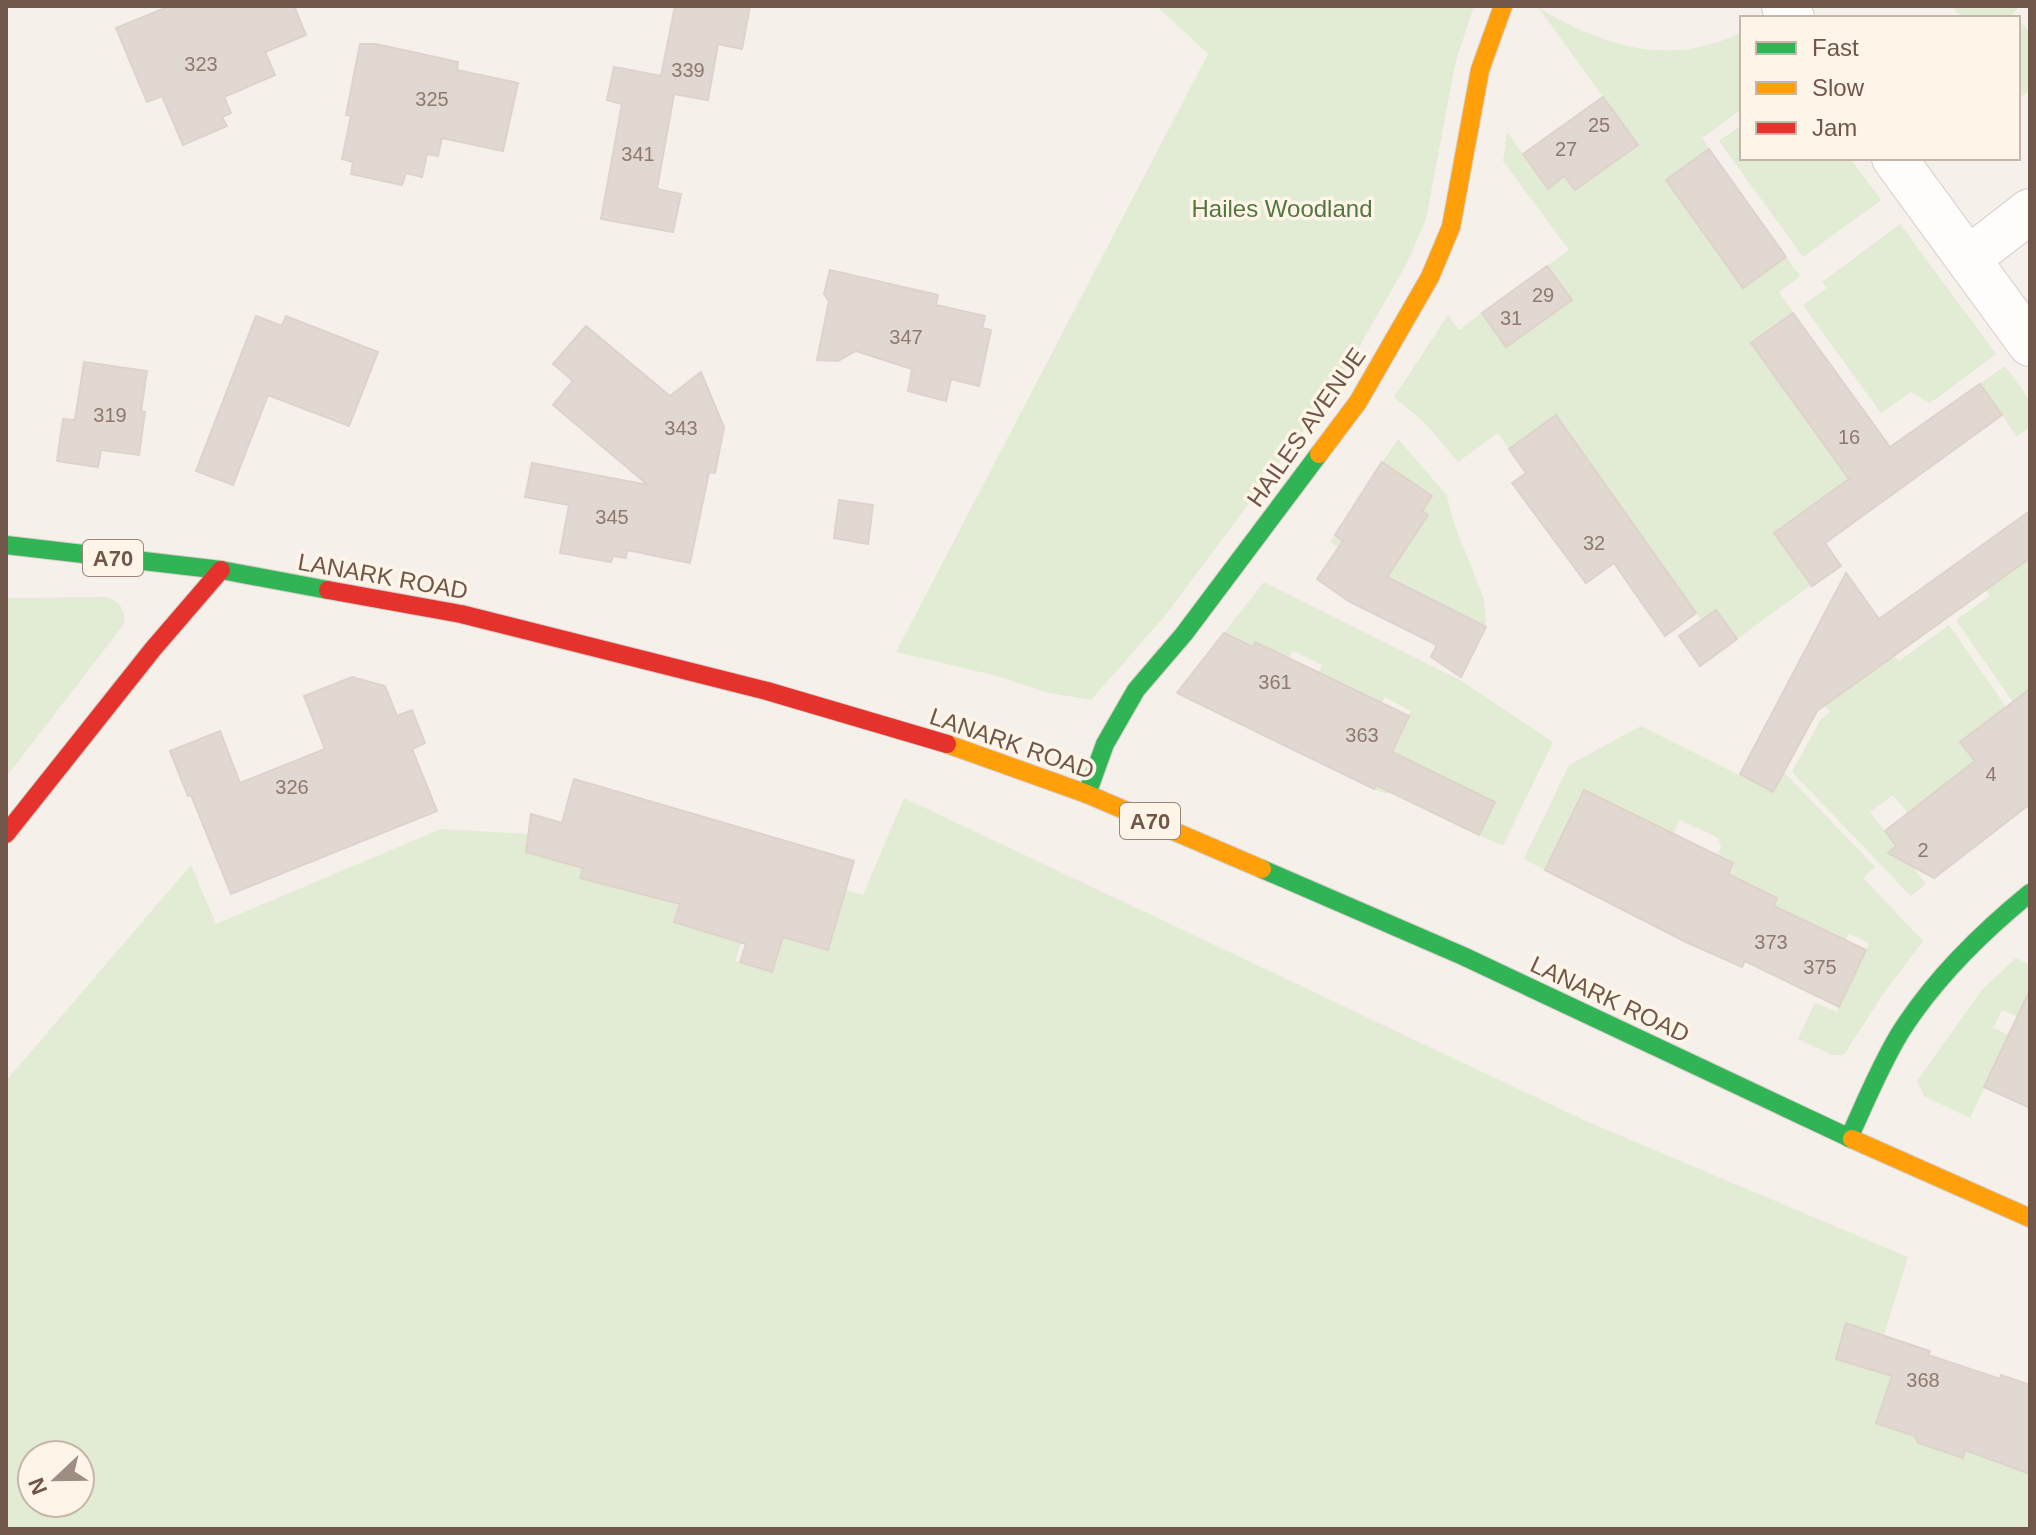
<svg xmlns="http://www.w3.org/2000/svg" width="2036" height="1535" font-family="Helvetica,sans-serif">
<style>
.green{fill:#e2ebd4;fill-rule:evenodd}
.building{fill:#e1d8d1;stroke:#ded3cb;stroke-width:2}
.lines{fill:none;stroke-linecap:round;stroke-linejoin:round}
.street-casing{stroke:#d4cdc7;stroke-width:46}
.fast-casing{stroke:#d4ccc5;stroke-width:20}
.slow-casing{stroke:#d4ccc5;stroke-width:20}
.jam-casing{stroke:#d4ccc5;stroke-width:20}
.street{stroke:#fefdfc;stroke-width:44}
.fast{stroke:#30b455;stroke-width:18}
.slow{stroke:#ff9f0a;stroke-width:18}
.jam{stroke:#e5322d;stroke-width:18}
.labels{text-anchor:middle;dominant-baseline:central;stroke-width:7;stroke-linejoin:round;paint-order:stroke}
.number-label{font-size:20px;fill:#8f796e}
.shield{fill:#fef5e8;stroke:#9b8679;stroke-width:2}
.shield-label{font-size:22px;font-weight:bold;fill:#71574a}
.park-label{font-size:24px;fill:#547742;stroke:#fef5e8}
.street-label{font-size:24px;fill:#71574a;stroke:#fef5e8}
</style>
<rect width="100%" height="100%" fill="#f5f0e9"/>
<g class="green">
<path d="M1157,6h317l-19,58 -29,155 -20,46 -70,122 -172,230 -73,83 -46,-8 -48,-16 -101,-24 312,-598z"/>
<path d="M1952,6h68l-8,8 4,4h-55z"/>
<path d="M1538,7c64,40 133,61 204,25v77l-40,29 7,11 -43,31 78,107 42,-30 14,19 -21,16 14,20 -42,31 77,108 63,-2 -117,84 37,52 -74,54 -21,-29 -15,10 -144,-205 -48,34 -11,-16 -40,29 -34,-40 -30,-25 54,-82 11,15 23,-17 25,34 65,-47 -25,-34 22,-16 -66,-89 4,-29 40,56 17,-12 11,14 26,-19 -10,-14 36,-27z"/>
<path d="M2018,20l12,12v59l-12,7z"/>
<path d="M1742,125v33h108l31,42 -78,57 -84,-116z"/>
<path d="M1900,224l96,130 -66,49 -19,-11 -30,21 -78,-108 24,-17 -5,-6z"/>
<path d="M2005,366l25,35v26l-13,9 -37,-52z"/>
<path d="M1398,439l49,57 6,25 31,78 2,28 -117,-59 -39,-26 5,-7 50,33 16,-12 27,-40 -6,-5 10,-15 -50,-33z"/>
<path d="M2030,558v131l-5,4 5,7v27l-74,-107 34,-24 -4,-6z"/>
<path d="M1264,582l196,98 93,62 -50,104 -24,-11 15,-33 -69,-34 -38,26 -13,-5 37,-78 -26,-14 -3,6 -35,-16 -35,72 -14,-7 21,-45 -13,-8 16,-34 -29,-14 -4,7 -34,-16 -2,5 -29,-14z"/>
<path d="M107,597c13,5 19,14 17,27l-118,153v-179z"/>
<path d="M1949,625l79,114 -67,3 14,19 -67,52 -15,-18 -23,17 56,72 -15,12 -119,-124 29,-53 9,-7 -5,-6 69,-50 5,5z"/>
<path d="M1641,726l132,66 11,-20 91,95 -12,11 60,63 -40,53 -39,61h-12l-34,-16 17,-36 22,9 32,-69 -20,-10 -4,7 -149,1 37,-77 -16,-9 4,-8 -3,-9 -38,-18 -44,92 -30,-12 40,-80 -61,-30 -40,80 -21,-11 45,-94z"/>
<path d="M904,798l684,324 320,135 -24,78 19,7 -26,81 38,13 4,8 12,4 8,-4 4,1 -1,6 20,7 13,-38 55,20v89h-2024v-448l185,-216 25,59 225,-95 88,5 58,19 -7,25 37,10 8,-25 78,-38 -29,97 67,21 -6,18 37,11 11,-35 45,13 18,-60 17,5zM32,1455h48v48h-48z"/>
<path d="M2016,958l14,7v57l-28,-12 -9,18 16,7 -39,83 -46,-22 -7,-15 64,-90z"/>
</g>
<g class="building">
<path d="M170,6h124l12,29 -41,17 10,23 -51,22 7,16 -9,4 5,9 -44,19 -21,-49 -15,6 -31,-74z"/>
<path d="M675,6h75l-8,43 -24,-5 -10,56 -34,-6 -17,95 24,5 -8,38 -72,-13 21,-115 -15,-4 7,-33 47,9z"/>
<path d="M360,44h16l82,18 -1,8 61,13 -15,68 -61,-13 -4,18 -11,-2 -5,23 -16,-4 -4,12 -51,-11 2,-12 -11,-3 9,-43 -5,-1z"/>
<path d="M1603,97l35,48 -63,45 -11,-14 -16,13 -25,-35z"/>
<path d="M1709,149l77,108 -43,31 -77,-108z"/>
<path d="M1547,266l25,34 -66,47 -24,-34z"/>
<path d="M830,270l108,25 -2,10 49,11 -3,12 9,2 -12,56 -28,-7 -5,22 -38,-10 4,-22 -56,-18 -18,10 -21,-1 12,-59 -5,-7z"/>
<path d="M1793,313l97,134 90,-63 22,31 -177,128 16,23 -29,20 -38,-53 75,-54 -98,-136z"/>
<path d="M256,316l26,10 4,-10 92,36 -29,74 -81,-31 -35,90 -37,-14z"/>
<path d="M586,326l84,70 31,-24 23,55 -9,46 -6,-1 -19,91 -63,-13 -1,8 -13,-2 -2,6 -51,-9 9,-48 -44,-8 7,-34 116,22 -95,-80 20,-24 -20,-17z"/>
<path d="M84,362l63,9 -6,40 4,1 -6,43 -38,-5 -3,17 -41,-6 6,-42 12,1z"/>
<path d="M1556,415l140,198 -31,23 -51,-73 -28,20 -74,-100 14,-10 -17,-24z"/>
<path d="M1382,462l50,34 -10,15 6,4 -41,62 99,50 -25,50 -30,-20 6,-12 -87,-43 -33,-23 26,-38 -8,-6z"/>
<path d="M839,500l34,5 -5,39 -34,-6z"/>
<path d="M2030,511v47l-213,153 -44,81 -33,-18 106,-201 33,46z"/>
<path d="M1716,610l21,29 -37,27 -21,-30z"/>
<path d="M1224,633l29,14 2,-5 154,74 -17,36 103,50 -16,33 -103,-50 -2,4 -197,-96z"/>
<path d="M352,677l33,9 12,30 15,-6 13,33 -13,6 25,62 -206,83 -40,-99 -3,1 -18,-45 50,-20 20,52 85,-34 -21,-53z"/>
<path d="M2030,689v115l-96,74 -46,-25 8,-7 -11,-15 90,-70 -15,-19z"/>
<path d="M574,779l280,82 -26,89 -45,-13 -11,35 -32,-10 6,-18 -72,-22 6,-18 -100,-26 3,-10 -57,-16 5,-38 31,9z"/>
<path d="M1584,790l149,73 -5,11 49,24 -3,8 92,44 -27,57 -94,-46 -3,6 -56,-25 -141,-72z"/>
<path d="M2030,990v118l-46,-21z"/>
<path d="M1846,1323l84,28 -2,4 72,24 1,-4 29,10v89l-65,-24 -2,8 -45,-15 -3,-7 -39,-13 16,-47 -56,-17z"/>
</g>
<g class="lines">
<defs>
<g id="street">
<path d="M1784,6l8,12"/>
<path d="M1894,158l136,186"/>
<path d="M1968,259l62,-48"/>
</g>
<g id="fast">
<path d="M6,545l215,25 107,20"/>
<path d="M1087,794l18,-50 31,-54 48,-56 135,-180"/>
<path d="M1262,869l201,87 389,183"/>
<path d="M1849,1138c16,-35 31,-72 51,-105 34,-54 81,-100 130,-140"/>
</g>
<g id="slow">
<path d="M1319,454l39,-52 72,-125 21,-50 29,-157 23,-64"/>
<path d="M947,744l140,50 175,75"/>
<path d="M1852,1139l178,79"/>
</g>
<g id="jam">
<path d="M328,590l133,24 306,77 180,53"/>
<path d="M6,834l147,-185 68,-79"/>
</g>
</defs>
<use href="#street" class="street-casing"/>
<use href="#fast" class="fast-casing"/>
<use href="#slow" class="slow-casing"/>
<use href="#jam" class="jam-casing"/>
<use href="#street" class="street"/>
<use href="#fast" class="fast"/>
<use href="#slow" class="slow"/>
<use href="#jam" class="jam"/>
</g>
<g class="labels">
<g class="number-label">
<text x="201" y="64">323</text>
<text x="688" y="70">339</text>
<text x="432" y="99">325</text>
<text x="1599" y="125">25</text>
<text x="1566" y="149">27</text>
<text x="638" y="154">341</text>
<text x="1543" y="295">29</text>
<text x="1511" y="318">31</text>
<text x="906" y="337">347</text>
<text x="110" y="415">319</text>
<text x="681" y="428">343</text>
<text x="1849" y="437">16</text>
<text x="612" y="517">345</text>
<text x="1594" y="543">32</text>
<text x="1275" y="682">361</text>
<text x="1362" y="735">363</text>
<text x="1991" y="774">4</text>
<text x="292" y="787">326</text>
<text x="1923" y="850">2</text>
<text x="1771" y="942">373</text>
<text x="1820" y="967">375</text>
<text x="1923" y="1380">368</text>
</g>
<g class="shield">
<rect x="83" y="540" width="60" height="36" rx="6"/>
<rect x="1120" y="803" width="60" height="36" rx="6"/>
</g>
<g class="shield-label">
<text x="113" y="558">A70</text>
<text x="1150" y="821">A70</text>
</g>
<g class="park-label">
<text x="1282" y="208">Hailes Woodland</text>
</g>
<g class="street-label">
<text transform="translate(1306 427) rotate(-55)">HAILES AVENUE</text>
<text transform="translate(383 576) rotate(10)">LANARK ROAD</text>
<text transform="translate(1012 743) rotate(19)">LANARK ROAD</text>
<text transform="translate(1610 999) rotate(25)">LANARK ROAD</text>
</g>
</g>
<rect width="2036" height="1535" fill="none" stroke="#71574a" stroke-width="16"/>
<rect x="1740" y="16" width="280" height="144" fill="#fef5e8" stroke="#c6b6a9" stroke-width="2"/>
<rect x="1756" y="42" width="40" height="12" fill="#30b455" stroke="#c6b6a9" stroke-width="2"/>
<text x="1812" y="56" font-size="24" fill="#71574a">Fast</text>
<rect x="1756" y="82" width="40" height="12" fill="#ff9f0a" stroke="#c6b6a9" stroke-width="2"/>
<text x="1812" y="96" font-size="24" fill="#71574a">Slow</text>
<rect x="1756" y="122" width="40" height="12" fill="#e5322d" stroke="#c6b6a9" stroke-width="2"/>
<text x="1812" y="136" font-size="24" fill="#71574a">Jam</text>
<g transform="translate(56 1479) rotate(248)"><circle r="38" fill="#fef5e8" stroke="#c6b6a9" stroke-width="2"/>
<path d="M0-6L14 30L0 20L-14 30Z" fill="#9f8d82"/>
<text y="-12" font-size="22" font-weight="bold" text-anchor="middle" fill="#71574a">N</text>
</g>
</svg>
